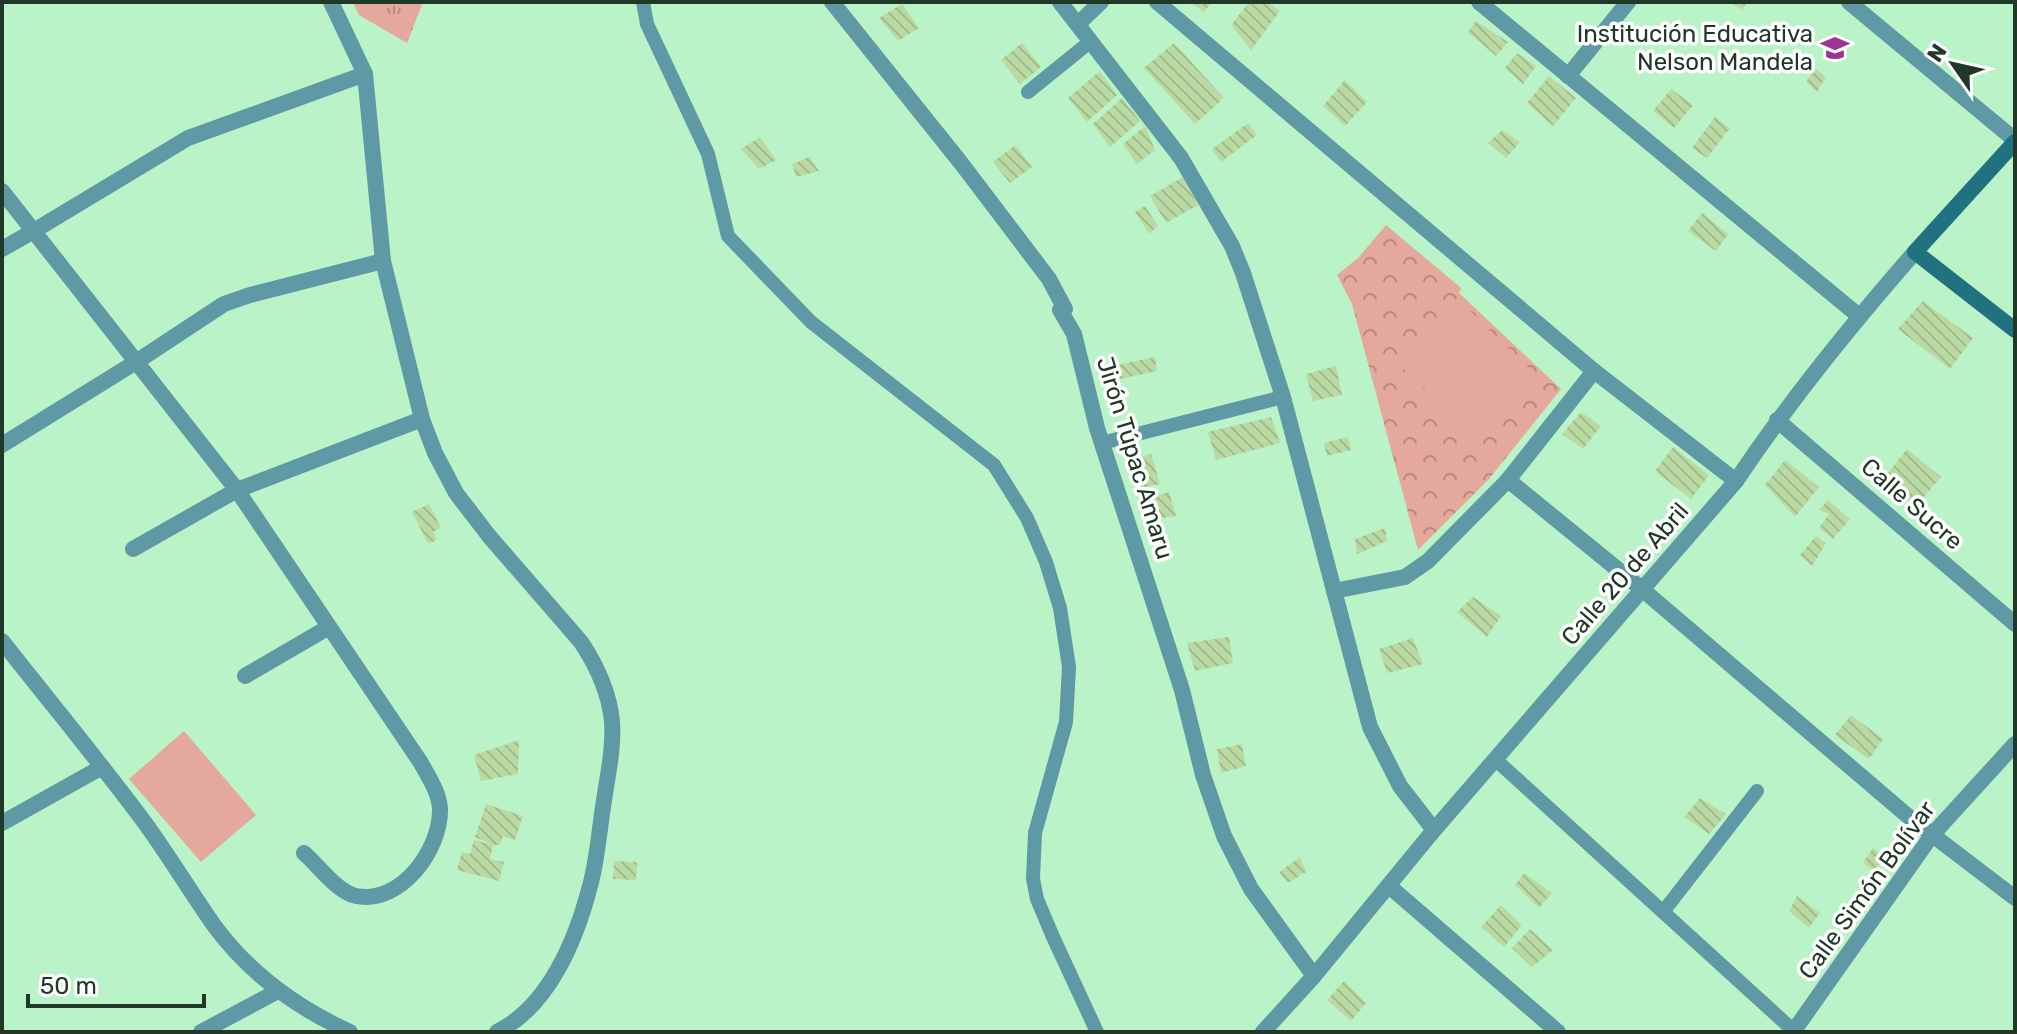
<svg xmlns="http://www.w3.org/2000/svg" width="2017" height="1034" font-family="Rubik,sans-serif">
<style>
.grass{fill:url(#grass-tufts)}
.park{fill:url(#park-crowns)}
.pitch{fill:#e4a89c}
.building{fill:url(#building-back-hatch)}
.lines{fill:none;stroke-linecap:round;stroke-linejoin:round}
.service{stroke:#5e99a5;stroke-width:14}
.pedestrian{stroke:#5e99a5;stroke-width:16}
.minor{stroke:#5e99a5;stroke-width:16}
.secondary{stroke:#217280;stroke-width:16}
.labels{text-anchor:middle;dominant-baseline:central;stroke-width:7;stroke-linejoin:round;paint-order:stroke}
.poi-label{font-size:24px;fill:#213727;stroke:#fff;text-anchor:end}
.street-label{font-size:24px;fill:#213727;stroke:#fff}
</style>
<defs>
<pattern id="grass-tufts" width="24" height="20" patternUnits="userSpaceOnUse" patternTransform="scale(2)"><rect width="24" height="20" fill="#e4a89c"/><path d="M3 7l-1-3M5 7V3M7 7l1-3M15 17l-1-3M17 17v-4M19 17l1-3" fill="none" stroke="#b88a7f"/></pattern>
<pattern id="park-crowns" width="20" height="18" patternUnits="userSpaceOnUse" patternTransform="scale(2)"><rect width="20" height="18" fill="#e4a89c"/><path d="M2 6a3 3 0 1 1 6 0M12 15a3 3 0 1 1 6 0" fill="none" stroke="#b88a7f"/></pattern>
<pattern id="building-back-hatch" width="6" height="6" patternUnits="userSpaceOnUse" patternTransform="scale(2)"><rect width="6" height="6" fill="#bbdaa3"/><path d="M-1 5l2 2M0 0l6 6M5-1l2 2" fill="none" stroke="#a0bc8c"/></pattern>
</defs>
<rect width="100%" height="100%" fill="#bbf3c8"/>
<path class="grass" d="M353,2h70l-16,41 -48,-28z"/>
<path class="park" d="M1386,225l75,63 -2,5 102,96 -72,90 -71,71 -66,-246 -15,-29 22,-18z"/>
<g class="pitch">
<path d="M1457,298l80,78 -61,63 -80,-78z"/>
<path d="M184,731l72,84 -55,47 -72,-83z"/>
</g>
<g class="building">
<path d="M1190,2h22l-8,10z"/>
<path d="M1249,2h18l13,9 -29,39 -20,-25z"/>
<path d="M1730,2h17l-5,8z"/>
<path d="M902,4l17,24 -21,13 -19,-23z"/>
<path d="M1476,21l32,21 -12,14 -28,-24z"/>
<path d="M1022,43l19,24 -21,17 -19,-24z"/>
<path d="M1174,43l50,55 -29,26 -51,-56z"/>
<path d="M1517,53l19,13 -13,18 -18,-16z"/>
<path d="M1815,68l11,9 -9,15 -11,-10z"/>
<path d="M1100,71l17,24 -30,27 -19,-24z"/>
<path d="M1549,76l27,22 -23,28 -26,-23z"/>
<path d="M1345,80l22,22 -22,24 -22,-20z"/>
<path d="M1671,89l22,16 -19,23 -21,-17z"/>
<path d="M1122,98l18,23 -30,26 -17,-23z"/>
<path d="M1715,117l15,11 -23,30 -15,-10z"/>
<path d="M1248,123l9,12 -36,27 -9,-13z"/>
<path d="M1145,126l10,24 -18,14 -14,-20z"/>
<path d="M1502,130l18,12 -14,16 -18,-15z"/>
<path d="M760,137l16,23 -17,9 -18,-20z"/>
<path d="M1015,145l17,22 -22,16 -17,-21z"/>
<path d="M809,157l10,14 -23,6 -4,-13z"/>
<path d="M1183,177l15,28 -32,18 -16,-27z"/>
<path d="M1145,206l13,20 -9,8 -14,-22z"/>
<path d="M1702,213l26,21 -12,17 -28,-20z"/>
<path d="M1923,301l50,37 -23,31 -52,-40z"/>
<path d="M1155,357l2,14 -46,10 -3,-14z"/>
<path d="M1336,366l6,29 -29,6 -7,-27z"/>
<path d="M1581,412l20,14 -18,23 -21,-15z"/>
<path d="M1271,417l9,26 -64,17 -8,-28z"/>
<path d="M1348,437l3,13 -24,6 -3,-13z"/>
<path d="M1673,447l36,28 -18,24 -36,-28z"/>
<path d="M1907,449l34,28 -24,28 -34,-26z"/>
<path d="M1151,454l9,30 -19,4 -9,-29z"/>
<path d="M1785,460l34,27 -24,30 -30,-32z"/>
<path d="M1169,492l7,24 -29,4 -3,-21z"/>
<path d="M1828,500l22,19 -17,20 -14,-11 10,-14 -10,-4z"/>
<path d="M429,504l12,24 -8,4 4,8 -9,4 -16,-32z"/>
<path d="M1385,528l2,13 -30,13 -2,-15z"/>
<path d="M1816,536l10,7 -14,23 -12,-11z"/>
<path d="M1473,597l28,19 -14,21 -30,-25z"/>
<path d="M1229,637l4,26 -38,8 -8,-28z"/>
<path d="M1413,638l10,26 -36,9 -8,-24z"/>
<path d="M1851,715l32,24 -14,20 -34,-24z"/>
<path d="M519,740l-1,34 -37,7 -7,-26z"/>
<path d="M1242,744l4,22 -25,7 -4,-24z"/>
<path d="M1700,798l26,16 -17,20 -25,-17z"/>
<path d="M486,804l37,12 -8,24 -12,-4 -3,9h-7l-18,-8z"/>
<path d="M474,840l19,5 -3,14 14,3 -5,19 -42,-11 5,-18 8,2z"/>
<path d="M1873,848l12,8 -10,15 -12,-8z"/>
<path d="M1300,857l6,15 -18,11 -9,-11z"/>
<path d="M614,861l23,1 -1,18 -23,-1z"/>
<path d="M1524,873l28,20 -13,15 -24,-23z"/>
<path d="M1797,896l23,17 -11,15 -20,-17z"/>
<path d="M1501,905l21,20 -18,22 -23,-20z"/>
<path d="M1530,929l23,21 -21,17 -20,-19z"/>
<path d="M1344,981l22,22 -15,18 -24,-21z"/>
</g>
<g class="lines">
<g class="service">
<path d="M643,2l4,22 61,130 20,82 83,86 183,143 33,53 19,44 14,46 9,59 -3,55 -31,111 -2,46 4,20 16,38 44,95"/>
<path d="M1028,92l63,-51"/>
<path d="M1102,443l181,-46"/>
<path d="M1496,760l298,271"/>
<path d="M1663,912l94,-121"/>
</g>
<g class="pedestrian">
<path d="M32,232l156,-94 177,-64"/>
<path d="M136,362l88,-58 26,-9 133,-34"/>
<path d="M237,490l185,-71"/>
<path d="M201,1032l77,-41"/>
</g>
<g class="minor">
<path d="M331,2l34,72 18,187 39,158 13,34 21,40 33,43 92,106c16,24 28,50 31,79 2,29 -5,57 -9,86 -4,26 -6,54 -13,79 -14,54 -41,120 -93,146"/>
<path d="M832,2l129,161 88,116 16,30 -5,1 14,24 23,94 85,262 21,85 21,61 27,53 63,87"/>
<path d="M1060,2l121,156 51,88 11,27 40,124 87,330 30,59 34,44"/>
<path d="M1157,2l437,369 142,110"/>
<path d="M1479,2l380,314"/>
<path d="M1849,2l166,138"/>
<path d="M1078,24l23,-22"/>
<path d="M1568,76l60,-74"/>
<path d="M2,191l235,299 184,273c8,15 18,29 19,46 1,40 -39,96 -84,87 -19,-4 -37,-30 -52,-43"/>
<path d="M2,249l30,-17"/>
<path d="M1777,420l238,204"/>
<path d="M2,445l134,-83"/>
<path d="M1508,480l135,110 266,227 106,81"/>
<path d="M133,549l104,-59"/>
<path d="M1334,591l71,-14 23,-16 80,-81 86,-109"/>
<path d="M2,641c48,61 97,120 143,182 24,33 45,68 68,101 35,48 84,84 137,108"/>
<path d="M245,676l84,-49"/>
<path d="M2,823l100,-56"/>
<path d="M1389,886l169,146"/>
<path d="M1263,1032l51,-56 120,-146 302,-349c54,-81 115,-156 179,-229"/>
<path d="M1793,1032l139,-197 83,-91"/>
</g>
<path class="secondary" d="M2015,142l-100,110 100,78"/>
</g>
<defs>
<symbol id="school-bare" viewBox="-9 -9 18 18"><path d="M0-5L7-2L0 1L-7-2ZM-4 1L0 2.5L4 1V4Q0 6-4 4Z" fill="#9e3394" stroke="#fff" stroke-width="2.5" paint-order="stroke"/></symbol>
</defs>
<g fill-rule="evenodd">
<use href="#school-bare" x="1815" y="28" width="40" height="40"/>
</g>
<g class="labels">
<g class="poi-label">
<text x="1813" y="34">Institución Educativa<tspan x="1813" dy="28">Nelson Mandela</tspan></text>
</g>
<g class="street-label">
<text transform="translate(1135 458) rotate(73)">Jirón Túpac Amaru</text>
<text transform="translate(1912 504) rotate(41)">Calle Sucre</text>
<text transform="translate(1625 574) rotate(-49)">Calle 20 de Abril</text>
<text transform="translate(1867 890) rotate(-54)">Calle Simón Bolívar</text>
</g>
</g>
<rect width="2017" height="1034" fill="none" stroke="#213727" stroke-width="8"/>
<g transform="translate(1953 64) rotate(304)" stroke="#ffffff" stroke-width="6" paint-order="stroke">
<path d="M0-6L14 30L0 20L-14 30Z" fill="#213727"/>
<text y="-12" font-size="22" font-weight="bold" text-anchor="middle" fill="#213727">N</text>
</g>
<path d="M28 994v12h176v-12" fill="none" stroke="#213727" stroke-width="4"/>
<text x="40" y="994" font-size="24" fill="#213727" stroke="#ffffff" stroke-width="6" paint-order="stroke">50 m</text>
</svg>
